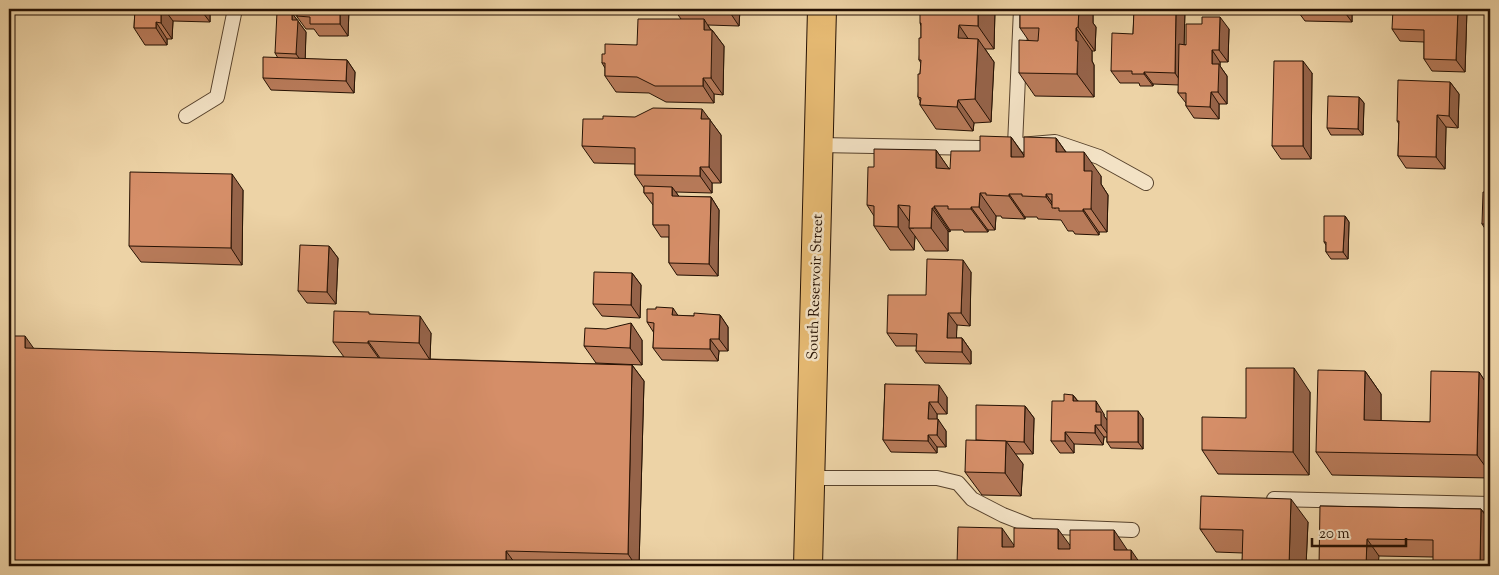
<svg xmlns="http://www.w3.org/2000/svg" width="1499" height="575" font-family="'Sorts Mill Goudy',serif">
<style>
.lines{fill:none;stroke-linecap:round;stroke-linejoin:round}
.service-casing{stroke:#57422c;stroke-width:16}
.primary-casing{stroke:#251103;stroke-width:30}
.service{stroke:#f3e2c5;stroke-width:14}
.primary{stroke:#e6ba73;stroke-width:28}
.wall{fill:#b77a59;stroke:#251103}
.shaded-wall{fill:#956349;stroke:#251103}
.building{fill:#d58e68;stroke:#251103}
.labels{text-anchor:middle;dominant-baseline:central;stroke-width:5;stroke-linejoin:round;paint-order:stroke}
.street-label{font-size:15px;fill:#251103;stroke:#f3e2c5}
</style>
<rect width="100%" height="100%" fill="#edd3a6"/>
<filter id="stains"><feTurbulence type="fractalNoise" baseFrequency=".004" numOctaves="4"/><feColorMatrix values="0 0 0 0 .2 0 0 0 0 .09 0 0 0 0 .02 0 0 0 .5 -.17"/></filter>
<radialGradient id="worn" r=".72"><stop offset=".6" stop-color="#630" stop-opacity="0"/><stop offset="1" stop-color="#630" stop-opacity=".3"/></radialGradient>
<g class="lines">
<defs>
<g id="service">
<path d="M186,116l31,-19 18,-88"/>
<path d="M819,145l162,3 74,-6 44,15 47,26"/>
<path d="M1015,145l6,-136"/>
<path d="M810,478h127l21,5 14,16 31,16 28,11 101,4"/>
<path d="M1274,499l216,5"/>
</g>
<path id="primary" d="M808,566l14,-557"/>
</defs>
<use href="#service" class="service-casing"/>
<use href="#primary" class="primary-casing"/>
<use href="#service" class="service"/>
<use href="#primary" class="primary"/>
</g>
<g class="wall">
<path d="M135,9h75v13l-37,-1 -1,18h-5v6h-22l-11,-17z"/>
<path d="M349,9l-1,27h-29l-5,-7h-8l-14,-19z"/>
<path d="M740,9l-1,17 -31,-1 3,5h1l12,16 -1,49 -9,-1v9l-48,-1 -17,-9 -33,-1 -11,-16v-8l-3,-5 3,-9 32,-9 44,-26 -5,-7z"/>
<path d="M995,9l-1,40h-9l9,13 -3,60 -17,1 -1,8 -37,-2 -16,-24v-4l-2,-4 2,-23 1,-11 -2,-3 2,-22v-12l-1,-3z"/>
<path d="M1020,9h75v5h-2v9l3,4 -1,24h-3v10l2,4v32l-59,-1 -16,-23 10,-32 -9,-13z"/>
<path d="M1129,9h56l-1,36h2l43,-16 -1,33h-8v4l7,10v28h-8v15l-25,-1 -8,-12v-3l-8,-10 1,-8 -26,-1v2h-13l-1,-3h-19l-9,-12 22,-37 1,-20z"/>
<path d="M1285,9h67v13l-47,-1 -6,-8h-11z"/>
<path d="M1467,9l-2,63 -33,-1 -8,-12v-17l-24,-1 -8,-12z"/>
<path d="M292,13l14,19 -1,27 42,1 8,12 -1,21 -83,-3 -8,-12 15,-20 -3,-5z"/>
<path d="M1312,73l-1,86h-30l-9,-13z"/>
<path d="M1450,82l9,12 -1,34 -12,-1 -1,42 -39,-1 -8,-12 1,-32 -2,-3z"/>
<path d="M1359,97l5,6 -1,32h-32l-4,-7z"/>
<path d="M709,119l12,16v48h-9v10l-36,-1 3,5h32l8,13 -1,66 -41,-1 -8,-12v-26h-8l-8,-12v-20l-9,-12v-5l-9,-13v-11l-41,-1 -12,-17z"/>
<path d="M1011,137l13,18 32,-17 10,14 35,24v8l7,11 -1,37h-8v3l-24,-1 -2,-3h-5l-7,-11 -23,-1 -1,-2h-12v2l-23,-1 -1,-2h-5l-1,14h-7v2h-24l-1,-2h-13v2l-2,-1v20h-23l-10,-15 -1,14h-24l-16,-24v-10l-7,-11 69,-55 13,19 31,-18z"/>
<path d="M243,190l-1,75 -101,-3 -12,-16z"/>
<path d="M1490,192v44l-8,-12z"/>
<path d="M1345,216l4,6 -1,37h-17l-5,-7v-7l-2,-3z"/>
<path d="M329,246l9,12 -2,46 -29,-1 -9,-12z"/>
<path d="M971,272l-1,54 -13,-1 -1,13h6l9,13v13l-46,-1 -9,-12 1,-5h-21l-9,-13 39,-38z"/>
<path d="M632,273l9,12 -1,33 -38,-2 -9,-12z"/>
<path d="M370,314l61,19 -1,26 202,6 12,16 -5,185h-630v-230l25,13 310,8 -11,-15z"/>
<path d="M720,315l8,12v24h-9l-1,10 -56,-1 -9,-12 1,-15 -7,-11 31,-6h16z"/>
<path d="M642,340v25l-46,-2 -12,-17z"/>
<path d="M1365,371l16,23v27l49,1 49,-50 11,17v89l-158,-3 -16,-23z"/>
<path d="M885,384l62,13v17h-10v5l9,12v16h-9v6l-46,-1 -8,-12z"/>
<path d="M1310,392l-1,83 -91,-1 -16,-24 44,-32z"/>
<path d="M1073,395l5,6 26,13v2l3,4 36,-2v31l-32,-1 -4,-6v-5h-3l-1,8 -29,-1v9h-14l-9,-12 13,-40z"/>
<path d="M1025,406l9,12 -1,36h-18l8,10 -2,32 -39,-1 -17,-23 11,-32z"/>
<path d="M1320,506l161,3 9,13v44l-57,-9 -54,-1z"/>
<path d="M1308,522l-2,44h-66l2,-4 1,-9 -27,-1 -16,-23z"/>
</g>
<g class="shaded-wall">
<path d="M9,9h1l-1,22z"/>
<path d="M161,9h3l9,12 -1,18 -11,-16z"/>
<path d="M200,9h10v13z"/>
<path d="M340,9h9l-1,27 -8,-12z"/>
<path d="M731,9h9l-1,17 -8,-12z"/>
<path d="M978,9h17l-1,40 -16,-23z"/>
<path d="M1079,9h10l4,5v9l3,4 -1,24 -17,-24z"/>
<path d="M1091,9h4v5z"/>
<path d="M1176,9h9l-2,76 -8,-12z"/>
<path d="M1343,9h9v13l-9,-12z"/>
<path d="M1458,9h9l-2,63 -9,-12z"/>
<path d="M292,13l14,19 -1,34 -9,-12 -4,-34z"/>
<path d="M1220,17l9,12 -1,33 -9,-12z"/>
<path d="M704,19l8,13v-2l12,16 -1,49 -12,-17 -7,-48z"/>
<path d="M156,22l11,17v6l-11,-17z"/>
<path d="M959,25l16,24 -17,-11z"/>
<path d="M1076,28l16,23v10l2,4v32l-17,-23 -1,-33z"/>
<path d="M978,39l16,23 -3,60 -16,-23z"/>
<path d="M1212,50l8,12v4l7,10v28l-9,-12 -6,-28z"/>
<path d="M347,60l8,12 -1,21 -8,-12z"/>
<path d="M1303,61l9,12 -1,86 -8,-13z"/>
<path d="M1144,72l9,12v2l-9,-12z"/>
<path d="M703,78l11,16v9l-11,-17z"/>
<path d="M1450,82l9,12 -1,34 -9,-12z"/>
<path d="M1211,92l8,12v15l-9,-12z"/>
<path d="M1359,97l5,6 -1,32 -5,-6z"/>
<path d="M958,100l16,23 -1,8 -16,-24z"/>
<path d="M702,109l19,26v48l-12,-16 -8,-48z"/>
<path d="M1437,115l9,12 -1,42 -9,-12z"/>
<path d="M1011,137l16,23 -16,-3z"/>
<path d="M1056,138l16,23 -16,-9z"/>
<path d="M936,150l16,23 -16,-5z"/>
<path d="M1084,152l17,24v8l7,11 -1,37 -16,-23 -7,-38z"/>
<path d="M700,167l12,16v10l-12,-17z"/>
<path d="M232,174l11,16 -1,75 -11,-17z"/>
<path d="M672,187l9,12 -9,-3z"/>
<path d="M980,193l16,23 -1,14 -16,-23z"/>
<path d="M1009,194l16,23v2l-16,-23z"/>
<path d="M1046,194l10,14h-2l-8,-11z"/>
<path d="M711,197l8,13 -1,66 -9,-12z"/>
<path d="M898,205l16,23h-5l6,8 -1,14 -16,-23z"/>
<path d="M934,206l16,24v2l-16,-24z"/>
<path d="M971,207l17,23v2l-17,-23z"/>
<path d="M932,208l16,23v20l-17,-23z"/>
<path d="M1083,209l16,23v3l-16,-24z"/>
<path d="M1345,216l4,6 -1,37 -5,-7z"/>
<path d="M329,246l9,12 -2,46 -9,-12z"/>
<path d="M963,260l8,12 -1,54 -9,-13z"/>
<path d="M632,273l9,12 -1,33 -9,-13z"/>
<path d="M673,308l8,12 -9,-5z"/>
<path d="M948,313l9,12 -1,25 -9,-12z"/>
<path d="M720,315l8,12v24l-9,-12z"/>
<path d="M420,316l11,17 -1,27 -11,-17z"/>
<path d="M631,323l11,17v25l-12,-17z"/>
<path d="M25,336l12,17 -12,-5z"/>
<path d="M962,338l9,13v13l-9,-12z"/>
<path d="M710,339l9,12 -1,10 -8,-12z"/>
<path d="M368,341l12,17v2l-12,-17z"/>
<path d="M632,365l12,16 -5,185h-3l-8,-12z"/>
<path d="M1294,368l16,24 -1,83 -16,-23z"/>
<path d="M1365,371l16,23v50l-17,-24z"/>
<path d="M1479,372l11,17v84l-13,-18z"/>
<path d="M939,385l8,12v17l-9,-12z"/>
<path d="M1073,395l9,12 -9,-6z"/>
<path d="M1096,401l8,13v2l6,8v13l-9,-12 -5,-13z"/>
<path d="M929,402l8,12v17l-9,-12z"/>
<path d="M1025,406l9,12 -1,36 -9,-12z"/>
<path d="M1138,411l5,7v31l-5,-7z"/>
<path d="M938,419l8,12v16l-9,-12z"/>
<path d="M1095,425l9,12 -1,8 -8,-12z"/>
<path d="M1065,432l9,12v9l-9,-12z"/>
<path d="M928,435l9,12v6l-9,-12z"/>
<path d="M1006,441l17,23 -2,32 -16,-23z"/>
<path d="M1291,499l17,23 -2,44h-17z"/>
<path d="M1481,509l9,13v44h-10z"/>
<path d="M1002,528l16,23 -16,-4z"/>
<path d="M1058,529l17,23 -17,-3z"/>
<path d="M1114,530l16,24 -16,-4z"/>
<path d="M1367,539l12,17 -1,10h-12z"/>
<path d="M1131,550l11,16h-11z"/>
<path d="M506,551l11,15h-11z"/>
</g>
<g class="building">
<path d="M135,9h26v14l-5,-1v6h-22z"/>
<path d="M292,9h48v15h-30v-7l-13,-1 1,-6h-6z"/>
<path d="M676,9h55v5l-55,-2z"/>
<path d="M920,9h58v17l-19,-1 -1,13 20,1 -3,60 -17,1 -1,7 -37,-2 1,-7 -3,-1v-23h2l1,-14h-2v-22h2v-15h-1z"/>
<path d="M1020,9h59l-1,18 -2,1v13h2l-1,33 -58,-1v-33l19,1 1,-13h-19z"/>
<path d="M1134,9h42l-1,64 -31,-1v2h-12v-3h-21l1,-38 21,1z"/>
<path d="M1303,9h40v1z"/>
<path d="M1393,9h65l-2,51 -32,-1v-29l-32,-1z"/>
<path d="M1489,9h1v45l-2,-1z"/>
<path d="M277,12l15,1v7h6l-2,34 -21,-1z"/>
<path d="M1202,17h18l-1,33h-7v14h7l-1,28h-7l-1,15 -24,-1v-13h-8l1,-49 7,1v-21h16z"/>
<path d="M638,19h66v11h8l-1,48h-8v8h-48l-18,-9 -32,-1v-13h-3v-9h3v-10l32,1z"/>
<path d="M263,57l84,3 -1,21 -83,-3z"/>
<path d="M1274,61h29v85h-31z"/>
<path d="M1398,80l52,2 -1,34 -12,-1 -1,42 -38,-1 1,-35h-2z"/>
<path d="M1328,96l31,1 -1,32 -31,-1z"/>
<path d="M653,108l49,1 -1,10h9l-1,48h-9v9l-65,-1v-27l-53,-2 1,-27h20v-3l32,1z"/>
<path d="M980,136l31,1v20h13v-20l32,1v14h28v19h8l-1,38h-8v2h-24v-3h-7v-14h-6v3l-24,-1v-2h-13v2l-23,-1v-2h-6l-1,14h-8v2h-23v-3h-14v2h-2l-1,20h-22l1,-22 -12,-1v22l-24,-1v-20l-7,-1 1,-38h6v-18l62,1v18l14,1 1,-18h29z"/>
<path d="M130,172l102,2 -1,74 -102,-2z"/>
<path d="M644,186l28,1v9l39,1 -2,67 -40,-1v-38h-16v-32h-9z"/>
<path d="M1483,192h7v32h-8z"/>
<path d="M1324,216h21l-2,36h-17v-10h-2z"/>
<path d="M300,245l29,1 -2,46 -29,-1z"/>
<path d="M927,259l36,1 -2,53h-13l-1,25h15v14l-46,-1 1,-17 -30,-1 1,-38h38z"/>
<path d="M594,272l38,1 -1,32 -38,-1z"/>
<path d="M656,307l17,1 -1,7 22,1v-3l26,2 -1,24h-9v10l-57,-1 1,-25 -7,-1v-13h9z"/>
<path d="M334,311l35,1v2l51,2 -1,27 -51,-2v2l-35,-1z"/>
<path d="M631,323l-1,25 -46,-2 1,-18 21,1z"/>
<path d="M9,336h16v12l607,17 -4,189 -122,-3v15h-486v-4h-11z"/>
<path d="M1246,368h48l-1,84 -91,-2v-33l44,1z"/>
<path d="M1318,370l47,1 -1,49 66,2 1,-51 48,1 -2,83 -161,-3z"/>
<path d="M885,384l54,1 -1,17h-9l-1,17h10l-1,16h-9v6l-45,-1z"/>
<path d="M1064,394l9,1v6h23v11h5v13h-6v8l-30,-1v9h-14l1,-40h12z"/>
<path d="M976,405l49,1 -1,36 -48,-2z"/>
<rect x="1107" y="411" width="31" height="31"/>
<path d="M966,440l40,1 -1,32 -40,-1z"/>
<path d="M1201,496l90,3 -2,67h-49v-4h2l1,-32 -43,-1z"/>
<path d="M1320,506l161,3 -1,57h-47v-26l-66,-1 -1,27h-47z"/>
<path d="M958,527l44,1v19h12v-19l44,1v20h12v-19h44v20h17v16h-174z"/>
</g>
<g class="labels">
<g class="street-label">
<text transform="translate(816 287) rotate(-88)">South Reservoir Street</text>
</g>
</g>
<rect width="1499" height="575" fill="none" stroke="#edd3a6" stroke-width="30"/>
<rect x="10" y="10" width="1479" height="555" fill="none" stroke="#251103" stroke-width="2.5"/>
<rect x="15" y="15" width="1469" height="545" fill="none" stroke="#251103"/>
<path d="M1312 538v8h94v-8" fill="none" stroke="#251103" stroke-width="2.5"/>
<text x="1319" y="538" font-size="15" fill="#251103" stroke="#f3e2c5" stroke-width="4" paint-order="stroke">20 m</text>
<rect width="100%" height="100%" filter="url(#stains)"/>
<rect width="100%" height="100%" fill="url(#worn)"/>
</svg>
